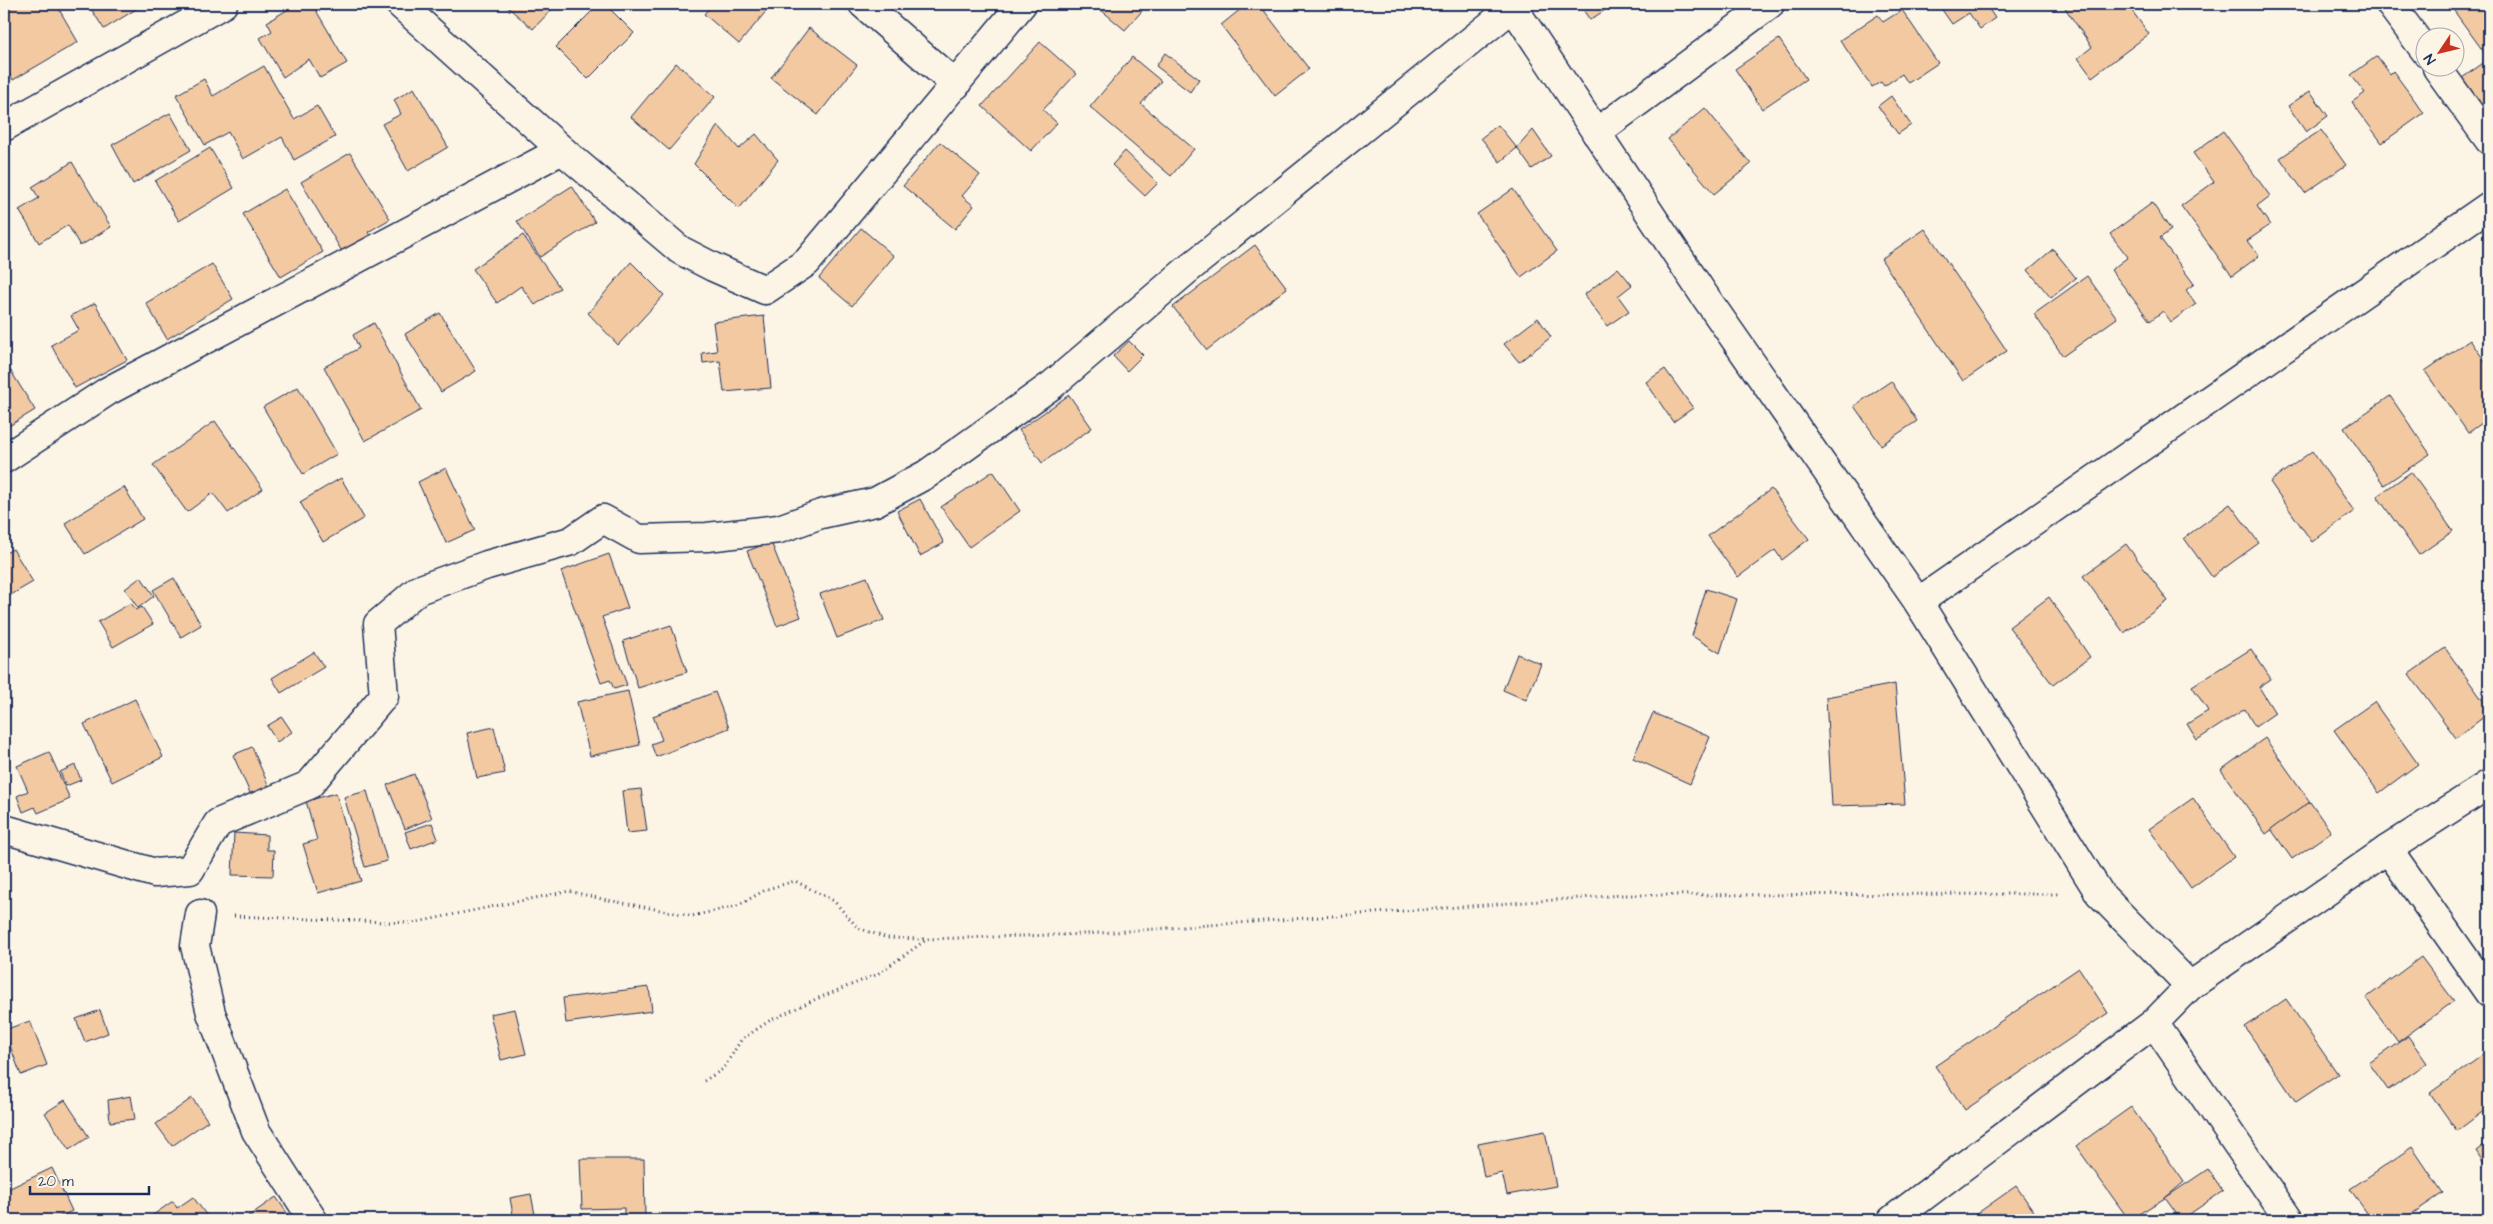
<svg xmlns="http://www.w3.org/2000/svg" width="2493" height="1224" font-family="'Architects Daughter',sans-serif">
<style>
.building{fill:#f3c9a2;stroke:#1b2f5e}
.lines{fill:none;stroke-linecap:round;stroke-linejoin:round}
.street-casing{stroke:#1b2f5e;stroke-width:31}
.path{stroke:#1b2f5e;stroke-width:3;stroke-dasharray:1 4;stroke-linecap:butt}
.street{stroke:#fcf5e5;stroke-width:28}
</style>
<rect width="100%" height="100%" fill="#fcf5e5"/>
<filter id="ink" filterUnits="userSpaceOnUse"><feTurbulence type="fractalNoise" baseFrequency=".02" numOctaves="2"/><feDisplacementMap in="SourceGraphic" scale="10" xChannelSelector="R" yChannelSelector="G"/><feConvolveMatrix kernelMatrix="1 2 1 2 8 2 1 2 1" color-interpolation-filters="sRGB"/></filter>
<g filter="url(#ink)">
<g class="building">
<path d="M11,4h45l22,38 -65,38 -9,-16v-53l8,-5z"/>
<path d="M88,4h52l1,2 -37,23z"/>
<path d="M297,4l17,3 33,56 -27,15 -11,-19 -26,18 -23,-39 12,-7 -5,-9z"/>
<path d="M504,4h53l-24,25z"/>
<path d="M599,4h6l29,29 -46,46 -32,-32z"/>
<path d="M713,4h59l-33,40 -35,-30z"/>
<path d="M1094,4h40l8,7 -17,19z"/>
<path d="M1247,4h12l50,65 -34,27 -54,-71z"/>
<path d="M1579,4h35l-24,16z"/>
<path d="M1938,4h51l-3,1 9,13 -15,11 -11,-16 -17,11z"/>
<path d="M2071,4h56l22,30 -57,43 -14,-19 14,-11 -27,-39z"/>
<path d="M2449,4h40v110l-27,-36 27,-19z"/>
<path d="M1902,10l36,53 -30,20 -6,-9 -18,12 -3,-4 -9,5 -32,-47 38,-25 5,7z"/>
<path d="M809,28l48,37 -39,50 -47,-37z"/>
<path d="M1779,39l27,40 -44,30 -27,-40z"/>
<path d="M1040,42l36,32 -33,36 14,13 -26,28 -49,-45z"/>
<path d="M1165,53l34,26 -9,13 -34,-26z"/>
<path d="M2377,56l13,18 3,-3 31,42 -42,30 -30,-41 13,-9 -14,-18z"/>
<path d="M1132,57l29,24 -20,23 53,45 -23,27 -81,-69z"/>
<path d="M676,63l39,34 -46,53 -38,-33z"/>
<path d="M264,66l30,53 23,-13 18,31 -41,23 -12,-23 -39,22 -15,-27 -23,13 -29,-50 28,-16 9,17z"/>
<path d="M414,88l34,59 -40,24 -26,-47 19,-10 -7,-14z"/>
<path d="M2310,91l18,25 -22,16 -18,-26z"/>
<path d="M1891,96l20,29 -13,9 -20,-28z"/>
<path d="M1705,108l46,56 -37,30 -46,-55z"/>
<path d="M170,113l21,37 -58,34 -21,-39z"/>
<path d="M718,125l21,24 17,-15 22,26 -39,49 -45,-45z"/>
<path d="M1498,125l19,23 -17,14 -19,-24z"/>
<path d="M1533,130l18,26 -19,13 -15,-21z"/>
<path d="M2321,130l25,35 -41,28 -25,-35z"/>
<path d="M2223,131l47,65 -13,10 13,19 -23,16 12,15 -27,20 -51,-70 33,-24 -21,-29z"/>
<path d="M940,142l40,33 -18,21 12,10 -19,23 -52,-43z"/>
<path d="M210,148l24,40 -55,33 -24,-40z"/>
<path d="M1125,151l33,32 -13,13 -33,-31z"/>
<path d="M350,153l40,66 -22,13 6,11 -27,17 -46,-78z"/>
<path d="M72,162l39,65 -31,19 -12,-21 -29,18 -20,-33 20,-12 -7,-11z"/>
<path d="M572,186l23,36 -55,35 -23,-36z"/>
<path d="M285,189l38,63 -42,25 -38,-63z"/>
<path d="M1513,189l44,62 -36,26 -44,-63z"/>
<path d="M2152,203l19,27 -11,8 34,46 -8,6 10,14 -25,18 -8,-11 -13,10 -39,-51 17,-13 -18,-23z"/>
<path d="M861,228l33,28 -42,50 -33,-28z"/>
<path d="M1925,229l82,122 -44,30 -82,-122z"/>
<path d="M523,235l37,53 -25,17 -14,-19 -24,17 -24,-34z"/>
<path d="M1255,245l32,43 -80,62 -34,-43z"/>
<path d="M2053,249l23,29 -25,20 -23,-28z"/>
<path d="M631,262l33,33 -46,50 -30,-32z"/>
<path d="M212,264l21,35 -66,40 -21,-36z"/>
<path d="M1618,268l14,17 -14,11 11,15 -22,15 -23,-31z"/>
<path d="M2087,276l30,42 -54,38 -29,-42z"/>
<path d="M95,303l32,57 -52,28 -24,-43 28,-15 -8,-14z"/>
<path d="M440,313l36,58 -35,21 -36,-58z"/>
<path d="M764,316l7,72 -47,4 -4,-31 -17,2 -1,-10 15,-2 -4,-29z"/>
<path d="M1538,318l13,19 -32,25 -15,-18z"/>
<path d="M374,323l47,87 -56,31 -41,-74 35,-19 -6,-13z"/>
<path d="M2470,340l19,27v51l-21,15 -43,-62z"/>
<path d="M1129,341l14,14 -16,16 -14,-15z"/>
<path d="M4,360l31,50 -31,19z"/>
<path d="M1665,369l28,39 -20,14 -27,-40z"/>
<path d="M1891,381l26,40 -36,24 -27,-39z"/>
<path d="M298,387l39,67 -34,20 -40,-67z"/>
<path d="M1069,395l23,33 -50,35 -23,-33z"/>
<path d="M2390,396l40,58 -46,31 -40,-57z"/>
<path d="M215,421l48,68 -35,24 -15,-20 -26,19 -34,-47z"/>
<path d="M2312,451l42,60 -42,31 -42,-60z"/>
<path d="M446,468l29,62 -29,13 -28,-61z"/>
<path d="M993,471l27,40 -51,36 -28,-40z"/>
<path d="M2411,472l42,59 -34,24 -42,-59z"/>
<path d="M341,478l23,40 -41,24 -23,-40z"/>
<path d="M124,487l19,32 -58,35 -20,-31z"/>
<path d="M1771,489l38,50 -27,21 -7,-10 -37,27 -30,-41z"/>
<path d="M920,499l24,44 -24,13 -23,-45z"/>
<path d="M2230,504l29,39 -47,34 -28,-39z"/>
<path d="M771,542l30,75 -24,9 -30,-75z"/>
<path d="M2126,544l42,57 -44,32 -41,-57z"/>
<path d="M13,549l20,33 -29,17v-45z"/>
<path d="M609,554l19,54 -26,9 25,68 -13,4 -4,-9 -9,3 -40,-112z"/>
<path d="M141,577l13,19 -16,12 -13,-19z"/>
<path d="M867,577l17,43 -47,18 -17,-44z"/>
<path d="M174,578l27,47 -20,12 -28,-47z"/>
<path d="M1706,589l31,10 -17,54 -28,-17z"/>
<path d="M2049,597l41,60 -37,28 -44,-58z"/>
<path d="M131,603l5,7 6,-3 11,17 -40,23 -15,-25z"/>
<path d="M671,625l16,47 -49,16 -15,-47z"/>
<path d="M2445,648l44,61v4l-33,25 -47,-64z"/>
<path d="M2251,649l20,30 -12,8 16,26 -20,14 -10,-18 -48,31 -10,-16 21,-13 -16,-25z"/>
<path d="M314,652l10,15 -43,26 -9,-15z"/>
<path d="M1517,654l24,10 -15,36 -23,-10z"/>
<path d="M1895,684l10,120 -73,2 -6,-109z"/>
<path d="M628,691l12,54 -50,11 -13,-54z"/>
<path d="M715,692l14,36 -73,29 -5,-13 11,-4 -9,-24z"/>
<path d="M135,699l28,58 -51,25 -28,-58z"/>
<path d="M2374,702l44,62 -39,29 -45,-63z"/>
<path d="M1653,713l57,24 -20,47 -57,-26z"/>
<path d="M282,717l10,15 -15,10 -10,-16z"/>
<path d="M494,727l11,46 -28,5 -10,-45z"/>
<path d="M2265,738l45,64 -44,32 -45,-64z"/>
<path d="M252,747l20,47 -18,8 -21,-47z"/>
<path d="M49,752l21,47 -32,14 -3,-6 -12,5 -6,-16 11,-5 -11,-25z"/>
<path d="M75,765l6,15 -15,6 -6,-14z"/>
<path d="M414,774l18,44 -27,11 -18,-44z"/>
<path d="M641,789l6,42 -20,2 -5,-42z"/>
<path d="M367,791l20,70 -22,6 -21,-70z"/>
<path d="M336,793l25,88 -43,12 -15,-49 14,-4 -11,-39z"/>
<path d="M2193,798l41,59 -43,31 -42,-59z"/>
<path d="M2310,802l21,30 -39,27 -21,-30z"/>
<path d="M432,823l6,16 -27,10 -6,-17z"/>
<path d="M234,833l33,2v15h7l-1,26 -41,-1z"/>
<path d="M2421,957l33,44 -56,41 -32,-44z"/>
<path d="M2079,968l29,45 -143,97 -30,-44z"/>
<path d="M649,987l3,24 -86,12 -3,-25z"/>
<path d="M2286,999l52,75 -42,28 -51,-75z"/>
<path d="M515,1009l11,45 -25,6 -11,-46z"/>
<path d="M100,1010l8,23 -23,9 -9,-23z"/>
<path d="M30,1021l17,44 -26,10 -17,-45z"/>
<path d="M2408,1036l19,27 -39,27 -19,-27z"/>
<path d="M2487,1052l2,3v52l-32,24 -27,-38z"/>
<path d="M131,1096l4,23 -25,3 -2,-22z"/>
<path d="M192,1098l16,23 -36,25 -16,-22z"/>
<path d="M65,1100l24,37 -20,13 -24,-37z"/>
<path d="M2131,1107l53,75 -19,16 -36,22 -53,-74z"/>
<path d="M1545,1131l11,55 -49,9 -5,-22 -18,4 -6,-33z"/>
<path d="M2489,1141v30l-13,-20z"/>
<path d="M2412,1147l31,46 -40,27h-31l-22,-31z"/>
<path d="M580,1159h64l1,61h-21v-12l-42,1z"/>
<path d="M52,1168l20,43 -20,9h-48v-29z"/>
<path d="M2208,1169l15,22 -42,29 -16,-22z"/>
<path d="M2016,1186l24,34h-72z"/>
<path d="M531,1194l5,26h-22l-4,-22z"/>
<path d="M193,1197l17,23h-64l27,-19 4,7z"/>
<path d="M276,1197l16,23h-49z"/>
</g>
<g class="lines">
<defs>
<g id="street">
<path d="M400,4l162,146 118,100 33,17 52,23 42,-28 215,-258"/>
<path d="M863,4l93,81"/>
<path d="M1511,4l191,288 216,310 182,292 90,92"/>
<path d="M2390,4l36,48"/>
<path d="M2437,68l52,72"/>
<path d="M4,127l219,-123"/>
<path d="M1596,133l174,-129"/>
<path d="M4,459l104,-68 454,-241"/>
<path d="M1918,602l571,-396"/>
<path d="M4,829l151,44 35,-3 28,-47 91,-38 75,-89 -6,-72 40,-34 69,-25 84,-24 32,-22 36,20 68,-2 72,-8 42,-15 54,-12 52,-28 125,-89 135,-115 326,-263"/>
<path d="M2388,849l101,144"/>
<path d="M200,914l-5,32 16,67 45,118 57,89"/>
<path d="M2154,1023l135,197"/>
<path d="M1892,1220l262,-197 36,-37 198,-137 101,-65"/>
</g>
</defs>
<use href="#street" class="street-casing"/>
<g class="path">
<path d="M234,916l178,7 157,-32 33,8 90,17 45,-10 30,-17 28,-8 39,20 24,27 29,10 39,1 160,-5 536,-39 437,-1"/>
<path d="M704,1081l19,-12 18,-29 28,-19 47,-22 60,-24 50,-35"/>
</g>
<use href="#street" class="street"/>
</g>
</g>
<rect width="2493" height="1224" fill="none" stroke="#fcf5e5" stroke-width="20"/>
<rect x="10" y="10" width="2473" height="1204" fill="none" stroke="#1b2f5e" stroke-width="2" filter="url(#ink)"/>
<g transform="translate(2440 52) rotate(235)"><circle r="24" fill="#fcf5e5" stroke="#a2a6af"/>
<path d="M0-4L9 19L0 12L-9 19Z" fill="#c8321e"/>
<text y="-8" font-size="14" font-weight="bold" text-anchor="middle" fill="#1b2f5e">N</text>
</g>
<path d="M30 1186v8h119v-8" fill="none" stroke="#1b2f5e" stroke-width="2.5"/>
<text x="38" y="1186" font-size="15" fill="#1b2f5e" stroke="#fcf5e5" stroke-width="4" paint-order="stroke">20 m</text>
</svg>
